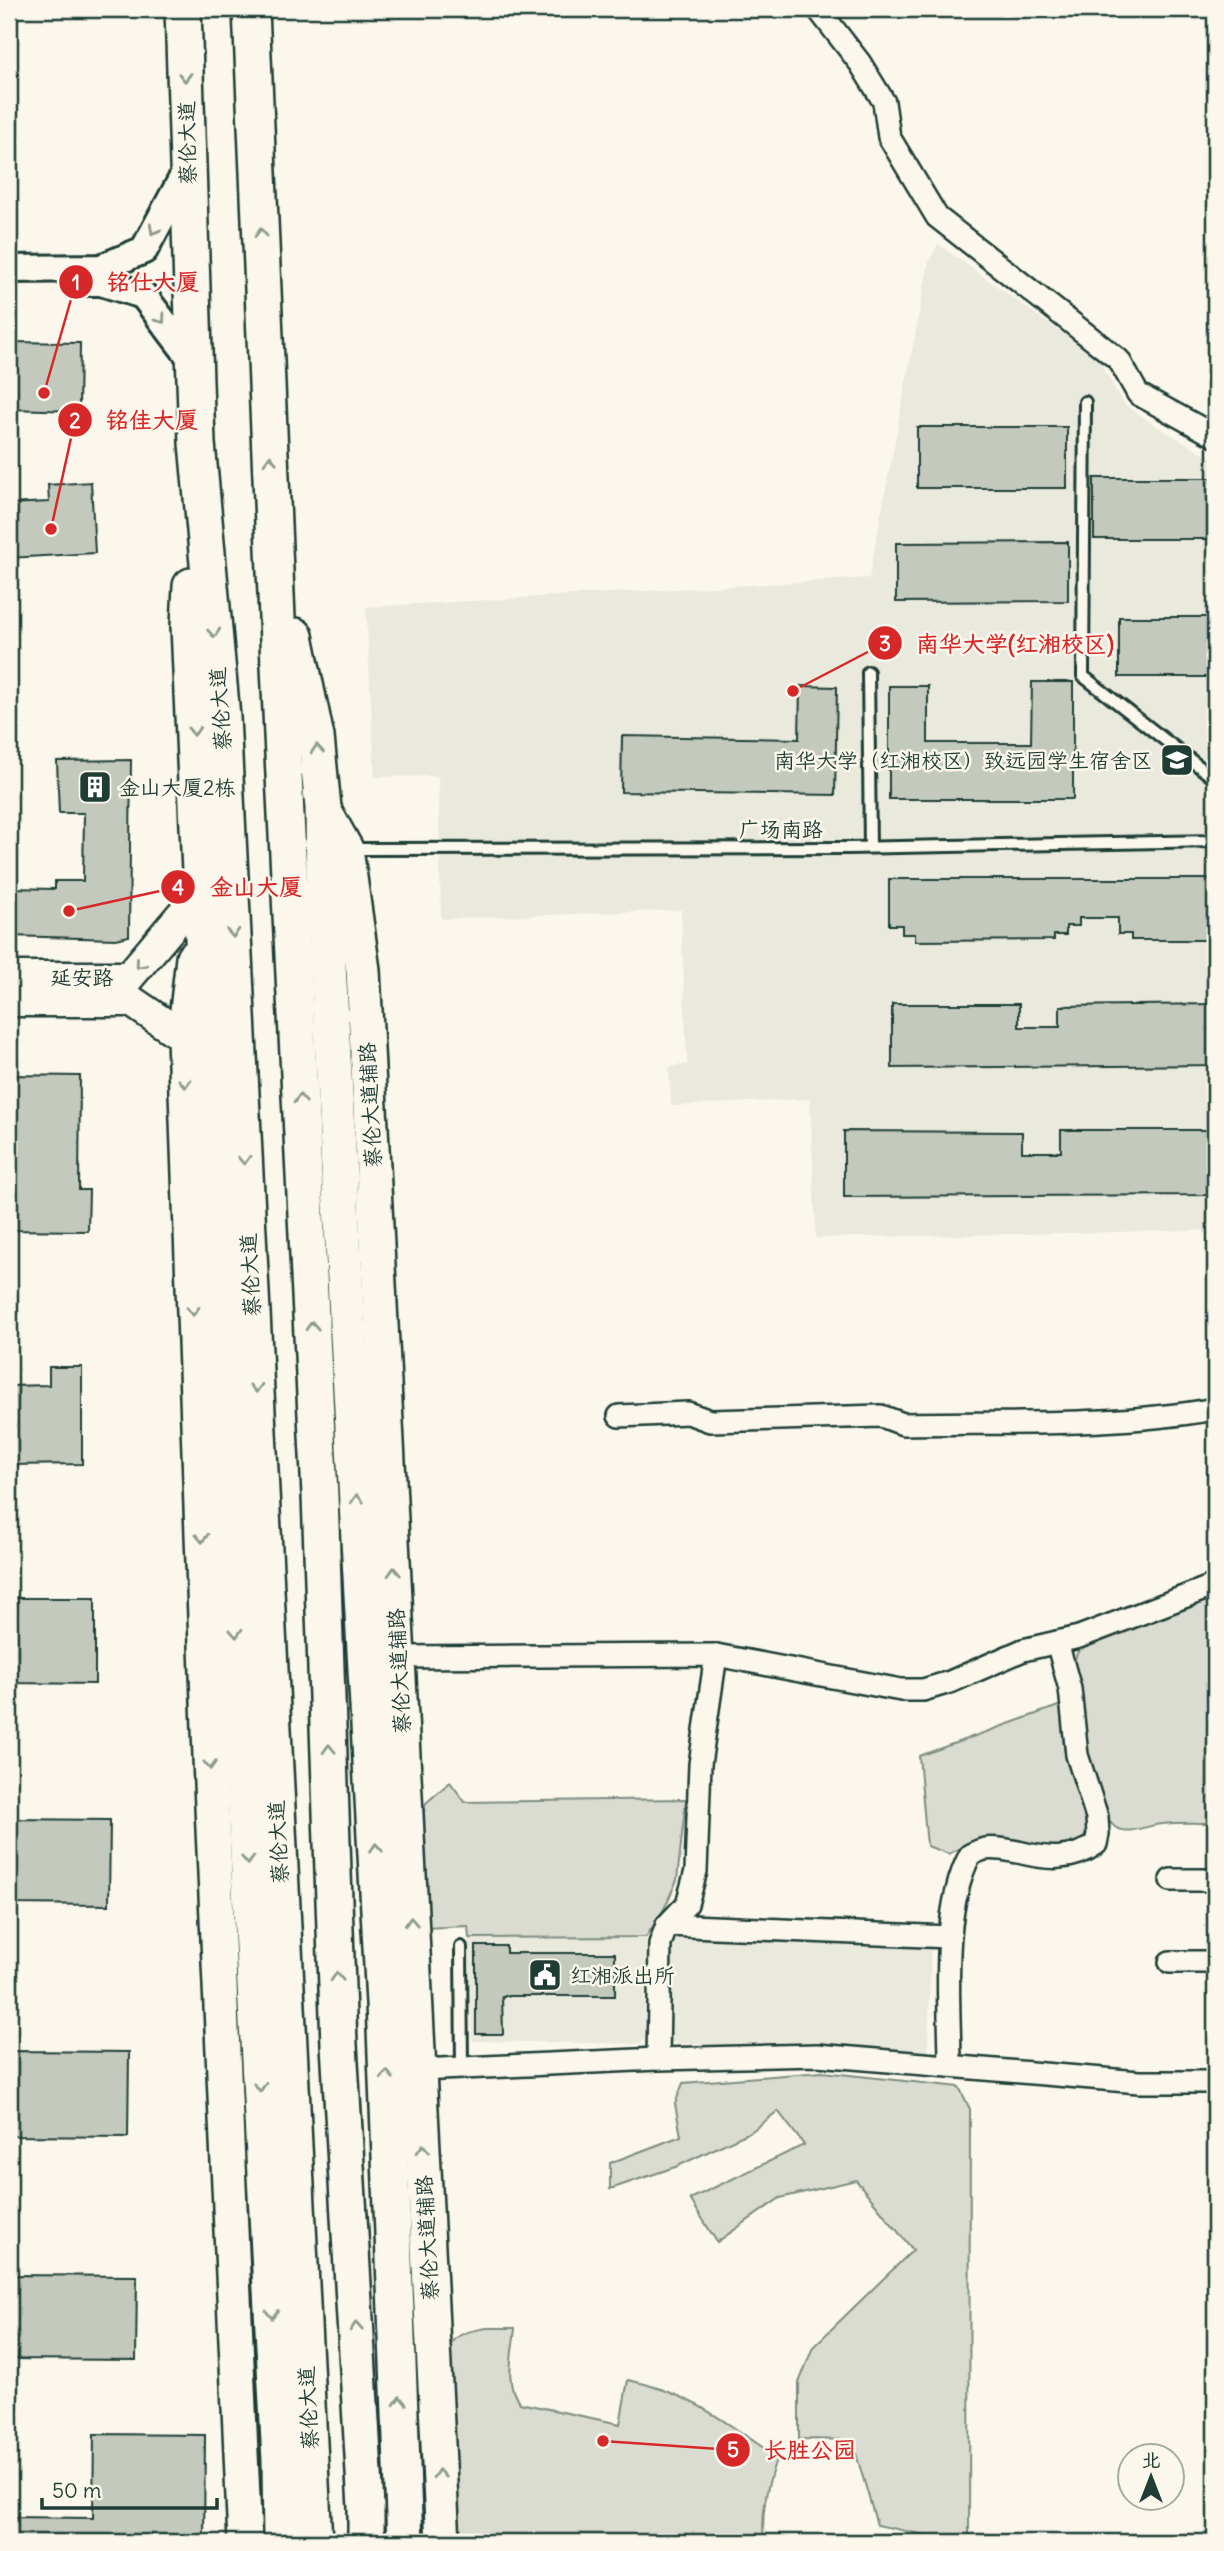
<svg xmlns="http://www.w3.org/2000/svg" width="1224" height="2551" font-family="Delius,'LXGW WenKai TC',sans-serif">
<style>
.built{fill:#eae9de}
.green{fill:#dbdcd1;stroke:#7d8c82;stroke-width:2}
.building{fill:#c4c9be;stroke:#1f3d34;stroke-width:2}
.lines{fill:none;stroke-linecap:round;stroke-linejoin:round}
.service-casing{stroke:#1f3d34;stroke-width:16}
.minor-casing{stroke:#1f3d34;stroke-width:26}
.tertiary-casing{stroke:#1f3d34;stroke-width:32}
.secondary-casing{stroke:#1f3d34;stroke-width:35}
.primary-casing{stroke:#1f3d34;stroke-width:38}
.trunk-casing{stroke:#1f3d34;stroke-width:40}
.service{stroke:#fbf7ec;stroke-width:10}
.minor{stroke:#fbf7ec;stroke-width:21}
.tertiary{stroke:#fbf7ec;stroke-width:26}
.secondary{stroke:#fbf7ec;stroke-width:30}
.primary{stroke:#fbf7ec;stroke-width:33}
.trunk{stroke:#fbf7ec;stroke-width:35}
.oneway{stroke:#8d9a90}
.labels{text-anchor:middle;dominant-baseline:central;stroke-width:5;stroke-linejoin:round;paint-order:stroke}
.street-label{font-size:21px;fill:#1f3d34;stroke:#fbf7ec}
.poi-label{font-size:21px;fill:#1f3d34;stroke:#fbf7ec;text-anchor:start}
.leader{fill:none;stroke:#d62828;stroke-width:2.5}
.callout-dot{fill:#d62828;stroke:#fbf7ec;stroke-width:2.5}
.mark-label{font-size:21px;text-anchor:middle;font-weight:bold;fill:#fff}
.callout-label{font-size:23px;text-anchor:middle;font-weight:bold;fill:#d62828;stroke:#fbf7ec;stroke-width:5;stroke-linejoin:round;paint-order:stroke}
</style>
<rect width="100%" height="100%" fill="#fbf7ec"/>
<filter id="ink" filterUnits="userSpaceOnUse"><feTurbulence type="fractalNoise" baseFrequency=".0143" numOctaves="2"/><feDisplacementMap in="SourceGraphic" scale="14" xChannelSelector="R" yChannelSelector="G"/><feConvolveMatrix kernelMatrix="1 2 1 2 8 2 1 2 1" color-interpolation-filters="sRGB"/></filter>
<g filter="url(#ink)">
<g class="built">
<path d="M938,244l159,114 28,47 33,22 57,33v770l-399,8 -6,-139 -139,7 -2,-39 18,-3 -6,-154 -240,9 -3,-143 -63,1 -9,-170 503,-29 60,-317z"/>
<path d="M646,1937l-2,103 -3,4 -169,-3 -3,-103z"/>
<path d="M672,1938l259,9 -3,105 -259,-9z"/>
</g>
<g class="green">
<path d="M1215,1595v228c-17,0 -36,-1 -53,1 -15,1 -34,12 -47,3 -20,-14 -41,-128 -42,-154 0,-10 2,-17 7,-25z"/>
<path d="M1064,1704c-1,19 -2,40 3,59 3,8 9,16 13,24 5,10 7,25 8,36 1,44 -78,16 -99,16 -13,0 -29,9 -40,15l-22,-8 -8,-90z"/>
<path d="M450,1782l15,20 221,-3 -9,81 -13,29 -18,28 -177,1 -1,-12 -44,2 -1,-113 3,-12z"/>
<path d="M822,2072l137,15 11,22 -1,433h-10l-82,-17 -25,-85 -53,-1v-56l14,-36 100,-97 -57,-70 -76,18 -63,44 -27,-43 114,-54 -26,-34 -26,20 -74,35 -68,23v-26l71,-27 -6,-32 8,-21z"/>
<path d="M486,2328h29c-2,24 -12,56 5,75l100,21 8,-44c61,12 99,43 149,77 -10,27 -16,57 -13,85h-305l-9,-196c8,-14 21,-15 36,-18z"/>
</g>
<g class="building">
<path d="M9,342l71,1 -1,68 -70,-2z"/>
<rect x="917" y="427" width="150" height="61"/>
<rect x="1094" y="478" width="121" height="61"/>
<path d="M91,482l4,71 -86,5v-54l40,-2 -1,-17z"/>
<path d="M1068,542v59l-172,1v-59z"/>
<rect x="1119" y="617" width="96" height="60"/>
<path d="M1032,682h41v117h-184v-113h39v57h103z"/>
<path d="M800,686l37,1 -2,108 -214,-3 1,-56 177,3z"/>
<path d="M131,760l-2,176 -13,3 -107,-3v-48l46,1v-8h28l1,-68h-25l-2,-52z"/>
<path d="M889,879h326v61h-84v-6h-13v-16h-39v8h-13v9h-12v5l-139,1v-7h-13v-9h-13z"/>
<path d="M892,1004h127v23h41v-21l155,-2v61l-323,3z"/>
<path d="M9,1075l71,1 -1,114h10l-1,41 -79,-1z"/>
<path d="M1061,1130h154v65l-371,2v-66l178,1v20h39z"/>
<path d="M49,1367h33v97l-73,1v-79l40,-1z"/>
<path d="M9,1598h86v86l-86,-1z"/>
<path d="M9,1819l101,1 -1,85 -100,-1z"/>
<path d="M476,1946h30v7h109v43h-113l1,38h-27z"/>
<path d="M9,2051l120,1 -1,85 -119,-1z"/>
<path d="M9,2275l128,1 -1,84 -127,-1z"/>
<path d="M94,2434l111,1 -1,107h-195v-25l84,1z"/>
</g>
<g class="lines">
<defs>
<g id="service">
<path d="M1085,402l-2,274 132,103"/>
<path d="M868,672l2,175"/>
<path d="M350,849l499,-1 366,-7"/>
<path d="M461,1947l1,121"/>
</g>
<g id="minor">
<path d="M818,9l42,54 24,39 5,35 48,80 182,143 19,34 77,42"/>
<path d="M619,1416l69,-3 22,8 171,-5 22,8c104,-2 210,3 312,-15"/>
<path d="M398,1657l318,-2 185,35h22l27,-8 73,-32 56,-13 136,-52"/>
<path d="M1171,1880h44"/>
<path d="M667,1925l282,12"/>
<path d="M1170,1962h45"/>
<path d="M658,2059l2,-115 7,-19 20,-21 9,-33 4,-107 16,-109"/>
<path d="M950,2066c0,-63 -10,-154 20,-211 4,-2 10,-5 15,-6 11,-2 22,1 33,3 28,7 53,10 78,-8l2,-10 -1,-17 -20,-62 -7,-66 -13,-47"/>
<path d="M419,2070l239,-11 159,-4 322,27h76"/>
</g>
<g id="tertiary">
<path d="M9,269l92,-1 43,-18 43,-80"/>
<path d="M73,282h28l42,13 51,67"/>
</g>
<g id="secondary">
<path d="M9,977h120l71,-84"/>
<path d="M9,1001h122l53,36"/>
</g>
<g id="primary">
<path d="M323,808l23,41 17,121 80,1572"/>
<path d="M193,958l-9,79 27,747 34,758"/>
</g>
<g id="trunk">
<path d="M183,9l14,434 25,274 92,1825"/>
<path d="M251,9l31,726 38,760 19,550 27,462v35"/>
<path d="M191,586l-2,40c25,612 57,1223 91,1835l1,81"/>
<path d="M295,636l21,101 7,71 1,82 60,1113 21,539"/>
</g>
</defs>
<use href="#service" class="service-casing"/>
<use href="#minor" class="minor-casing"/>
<use href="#tertiary" class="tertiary-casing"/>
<use href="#secondary" class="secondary-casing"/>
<use href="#primary" class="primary-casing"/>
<use href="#trunk" class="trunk-casing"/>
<use href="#service" class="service"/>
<use href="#minor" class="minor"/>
<use href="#tertiary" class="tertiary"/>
<use href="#secondary" class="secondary"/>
<use href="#primary" class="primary"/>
<use href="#trunk" class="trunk"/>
</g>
<defs><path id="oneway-chevron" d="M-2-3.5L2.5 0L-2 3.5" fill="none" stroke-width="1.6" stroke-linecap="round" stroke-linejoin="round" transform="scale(1.75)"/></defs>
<g class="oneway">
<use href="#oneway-chevron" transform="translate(185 77) rotate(89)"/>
<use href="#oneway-chevron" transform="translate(154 230) rotate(119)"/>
<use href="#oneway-chevron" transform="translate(261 233) rotate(-92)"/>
<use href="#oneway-chevron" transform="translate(161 319) rotate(53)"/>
<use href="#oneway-chevron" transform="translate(270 460) rotate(-92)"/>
<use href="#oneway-chevron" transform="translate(214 633) rotate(85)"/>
<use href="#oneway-chevron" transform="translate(194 731) rotate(88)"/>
<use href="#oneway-chevron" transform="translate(317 749) rotate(-95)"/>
<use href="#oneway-chevron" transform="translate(233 933) rotate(87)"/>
<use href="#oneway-chevron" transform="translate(140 964) rotate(130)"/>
<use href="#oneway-chevron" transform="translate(185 1083) rotate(88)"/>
<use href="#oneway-chevron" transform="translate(300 1099) rotate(-93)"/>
<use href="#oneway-chevron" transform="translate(244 1160) rotate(87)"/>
<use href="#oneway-chevron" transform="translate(193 1311) rotate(88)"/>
<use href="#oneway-chevron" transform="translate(312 1326) rotate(-93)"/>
<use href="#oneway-chevron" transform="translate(256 1388) rotate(87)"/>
<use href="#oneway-chevron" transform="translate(357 1499) rotate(-93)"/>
<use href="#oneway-chevron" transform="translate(202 1538) rotate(88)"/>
<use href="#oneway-chevron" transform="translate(394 1572) rotate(-93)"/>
<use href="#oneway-chevron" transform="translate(236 1633) rotate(87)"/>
<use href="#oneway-chevron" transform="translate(329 1749) rotate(-92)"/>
<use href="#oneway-chevron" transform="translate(210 1765) rotate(88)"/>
<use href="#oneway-chevron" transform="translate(376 1848) rotate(-93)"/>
<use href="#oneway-chevron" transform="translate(248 1860) rotate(87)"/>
<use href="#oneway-chevron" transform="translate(411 1922) rotate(-93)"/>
<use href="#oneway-chevron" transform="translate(337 1977) rotate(-92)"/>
<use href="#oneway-chevron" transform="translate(387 2075) rotate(-92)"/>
<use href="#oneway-chevron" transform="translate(260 2087) rotate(87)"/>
<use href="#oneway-chevron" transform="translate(423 2149) rotate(-93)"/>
<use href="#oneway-chevron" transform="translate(272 2314) rotate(87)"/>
<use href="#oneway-chevron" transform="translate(356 2327) rotate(-93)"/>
<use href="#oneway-chevron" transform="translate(400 2401) rotate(-92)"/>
<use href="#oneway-chevron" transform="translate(439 2474) rotate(-93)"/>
</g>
</g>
<defs>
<symbol id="university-square" viewBox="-11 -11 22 22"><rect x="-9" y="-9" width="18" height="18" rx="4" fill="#1f3d34" stroke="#fbf7ec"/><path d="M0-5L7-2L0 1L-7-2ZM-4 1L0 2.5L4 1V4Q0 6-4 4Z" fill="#fff"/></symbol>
<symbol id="building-square" viewBox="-11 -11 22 22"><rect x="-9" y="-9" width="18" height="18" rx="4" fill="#1f3d34" stroke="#fbf7ec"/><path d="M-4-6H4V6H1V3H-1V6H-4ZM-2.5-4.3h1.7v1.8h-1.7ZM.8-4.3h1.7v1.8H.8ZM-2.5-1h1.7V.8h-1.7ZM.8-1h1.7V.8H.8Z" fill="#fff"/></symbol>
<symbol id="civic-square" viewBox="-11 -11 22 22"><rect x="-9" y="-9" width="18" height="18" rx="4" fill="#1f3d34" stroke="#fbf7ec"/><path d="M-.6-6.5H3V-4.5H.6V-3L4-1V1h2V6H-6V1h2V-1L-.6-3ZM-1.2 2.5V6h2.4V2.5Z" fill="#fff"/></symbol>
</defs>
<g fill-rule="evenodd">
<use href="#university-square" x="1158" y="741" width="38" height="38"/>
<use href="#building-square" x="76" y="768" width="38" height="38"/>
<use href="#civic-square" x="526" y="1956" width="38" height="38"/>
</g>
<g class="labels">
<g class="street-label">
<text transform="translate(187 143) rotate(-91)">蔡伦大道</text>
<text transform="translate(220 709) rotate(-94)">蔡伦大道</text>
<text x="781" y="829">广场南路</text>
<text x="82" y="977">延安路</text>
<text transform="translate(370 1105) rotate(-93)">蔡伦大道辅路</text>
<text transform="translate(250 1275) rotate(-93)">蔡伦大道</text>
<text transform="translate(399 1671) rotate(-93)">蔡伦大道辅路</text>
<text transform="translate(278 1842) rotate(-93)">蔡伦大道</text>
<text transform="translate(427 2238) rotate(-93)">蔡伦大道辅路</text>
<text transform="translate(308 2408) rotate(-93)">蔡伦大道</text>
</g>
<g class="poi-label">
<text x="1152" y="760" text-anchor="end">南华大学（红湘校区）致远园学生宿舍区</text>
<text x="119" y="787">金山大厦2栋</text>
<text x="570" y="1975">红湘派出所</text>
</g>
</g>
<path class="leader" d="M44 393L76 282M51 529L75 420M793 691L885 643M69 911L178 887M603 2441L733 2450"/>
<g class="callout-dot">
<circle cx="44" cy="393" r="7"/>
<circle cx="51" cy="529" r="7"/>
<circle cx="793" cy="691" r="7"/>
<circle cx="69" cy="911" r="7"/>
<circle cx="603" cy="2441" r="7"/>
<circle cx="76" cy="282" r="18"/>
<circle cx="75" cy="420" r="18"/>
<circle cx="885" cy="643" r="18"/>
<circle cx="178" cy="887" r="18"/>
<circle cx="733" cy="2450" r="18"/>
</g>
<g class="mark-label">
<text x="76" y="290">1</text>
<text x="75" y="428">2</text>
<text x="885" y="651">3</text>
<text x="178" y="895">4</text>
<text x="733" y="2457">5</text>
</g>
<g class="callout-label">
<text x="153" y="290">铭仕大厦</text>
<text x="152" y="428">铭佳大厦</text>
<text x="1015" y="652">南华大学(红湘校区)</text>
<text x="256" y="895">金山大厦</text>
<text x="810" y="2458">长胜公园</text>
</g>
<rect width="1224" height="2551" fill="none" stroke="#fbf7ec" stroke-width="35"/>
<rect x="18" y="18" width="1189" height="2516" fill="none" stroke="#1f3d34" stroke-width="2.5" filter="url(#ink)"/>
<g transform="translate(1151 2477)"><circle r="33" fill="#fbf7ec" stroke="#a3ada2" stroke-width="2"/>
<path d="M0-5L12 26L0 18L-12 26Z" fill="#1f3d34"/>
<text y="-10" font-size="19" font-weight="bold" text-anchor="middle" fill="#1f3d34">北</text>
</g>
<path d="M42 2498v10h175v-10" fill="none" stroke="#1f3d34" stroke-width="3.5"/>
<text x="52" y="2498" font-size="21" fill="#1f3d34" stroke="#fbf7ec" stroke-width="5" paint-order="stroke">50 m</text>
</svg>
